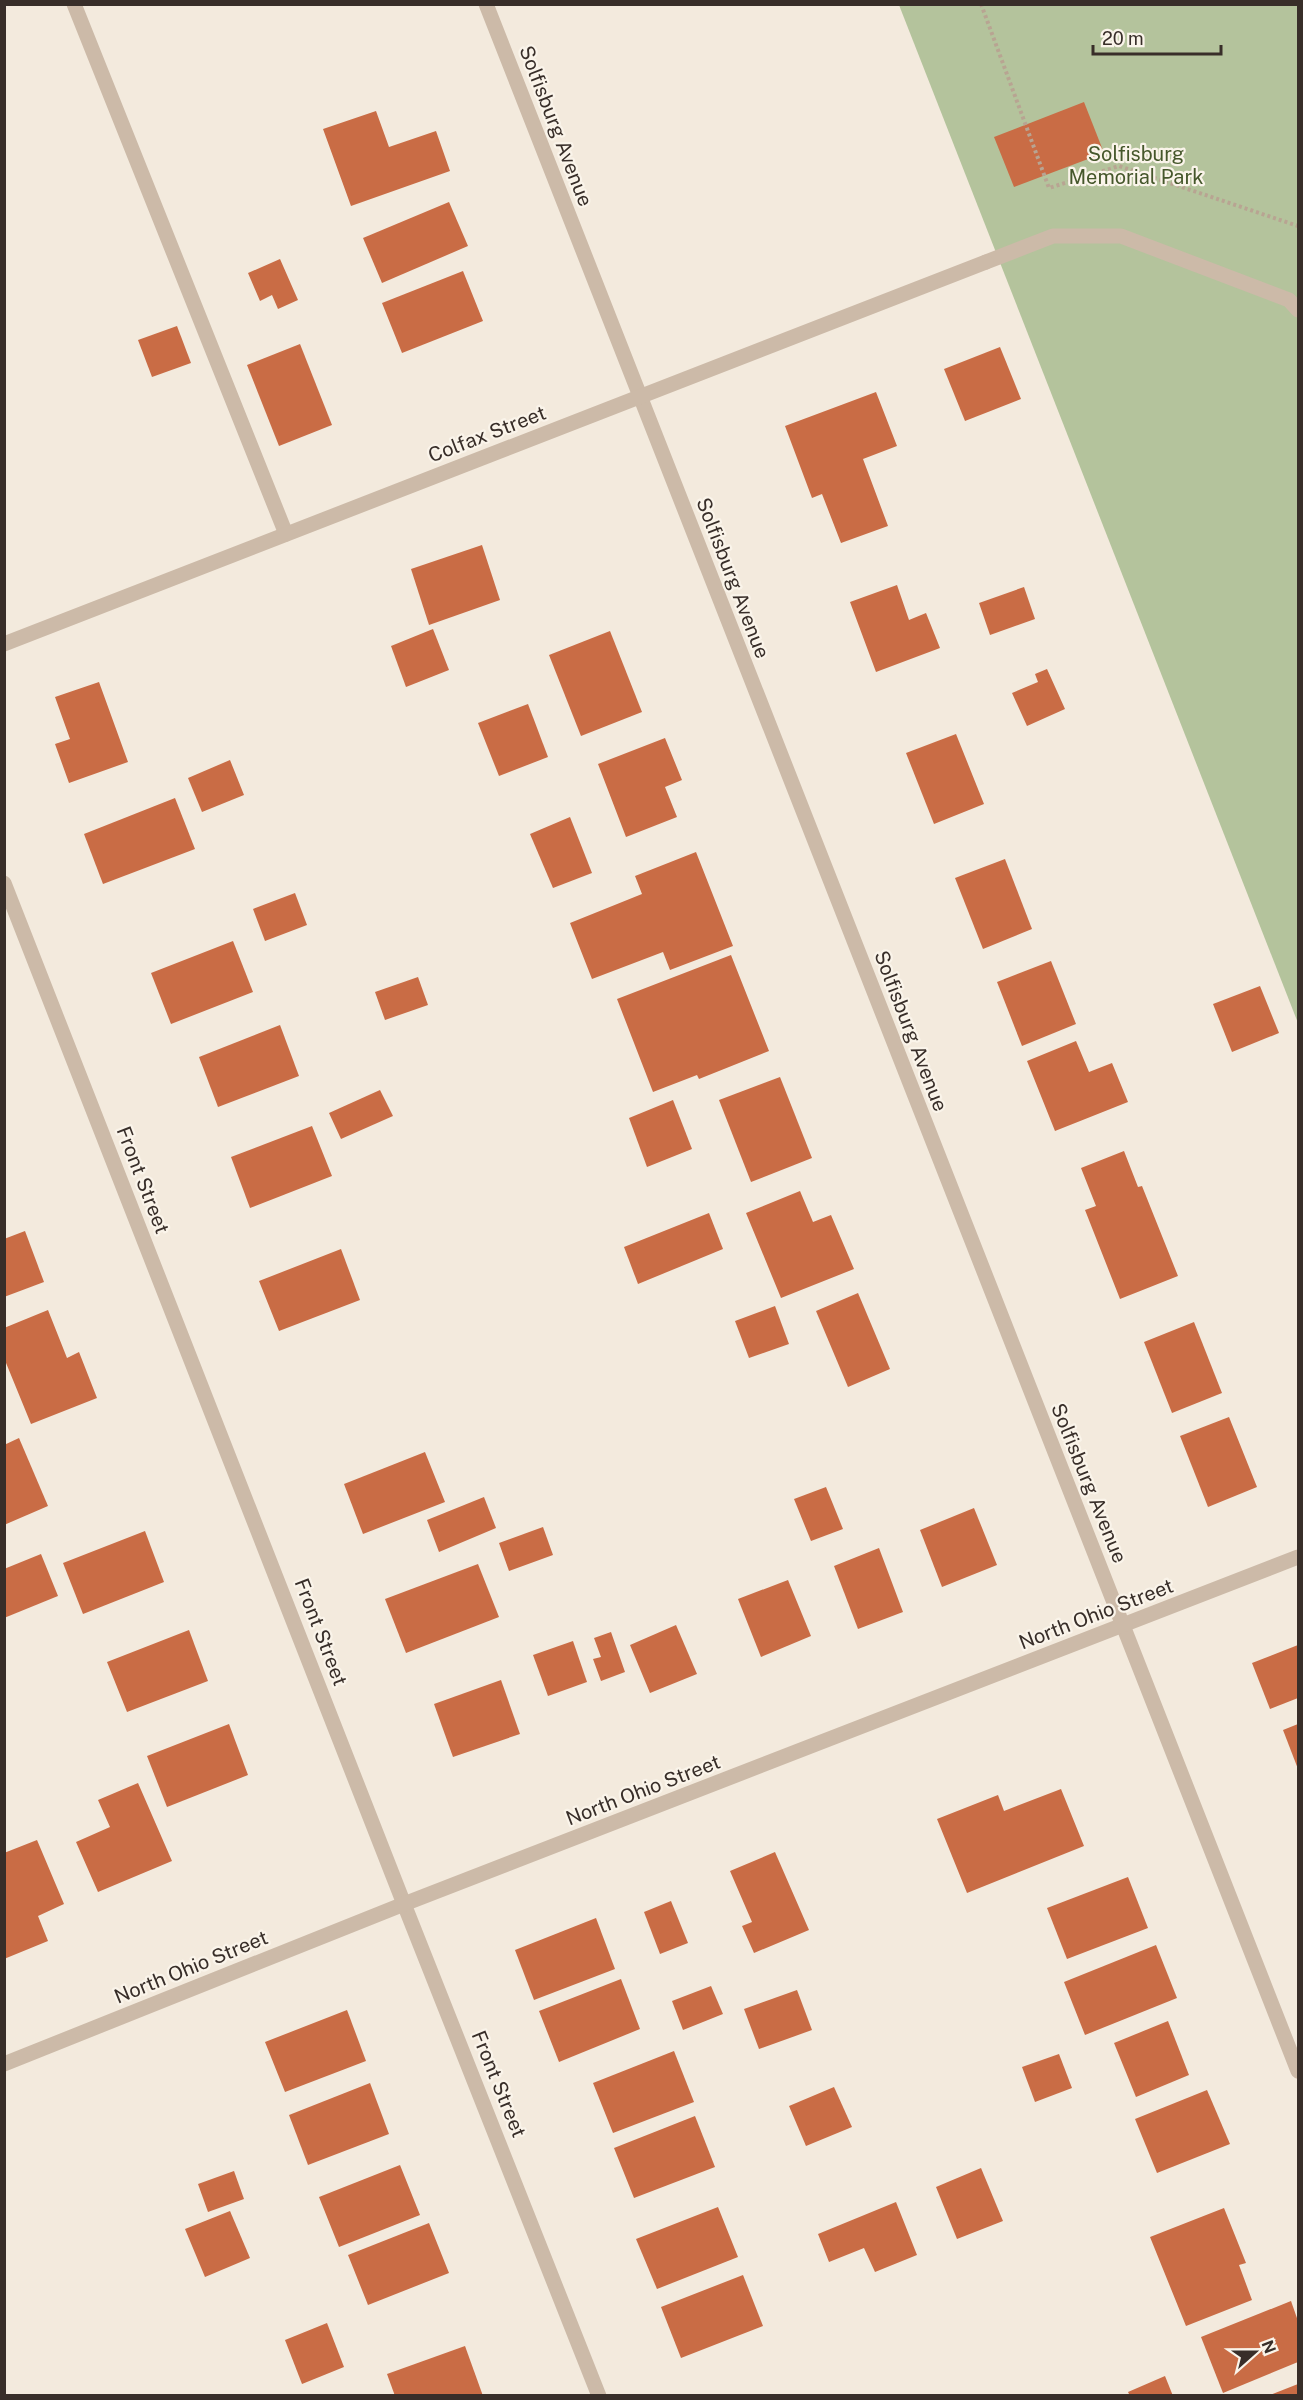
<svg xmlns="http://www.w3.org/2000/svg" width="1303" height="2400" font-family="'Public Sans',sans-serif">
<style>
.green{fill:#b4c39c}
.building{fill:#c96c45}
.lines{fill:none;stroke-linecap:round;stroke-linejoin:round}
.path{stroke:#b8a492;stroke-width:4;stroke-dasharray:3 3;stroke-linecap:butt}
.service{stroke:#ccbaa8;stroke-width:15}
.minor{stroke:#ccbaa8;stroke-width:15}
.labels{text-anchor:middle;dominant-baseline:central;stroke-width:4.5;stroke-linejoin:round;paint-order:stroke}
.street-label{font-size:20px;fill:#382e29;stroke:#faf4ea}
.park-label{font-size:20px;fill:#45572b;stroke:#faf4ea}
</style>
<rect width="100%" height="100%" fill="#f3eadd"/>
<path class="green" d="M899,5h399v1018z"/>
<g class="building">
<path d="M1084,102l20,51 -90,34 -20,-50z"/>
<path d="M376,111l13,36 47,-16 14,40 -99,35 -28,-77z"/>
<path d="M449,202l19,44 -86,37 -19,-45z"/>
<path d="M280,259l18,41 -20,9 -6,-14 -12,6 -12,-28z"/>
<path d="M463,271l20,50 -81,32 -20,-50z"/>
<path d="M177,326l14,37 -39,14 -14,-37z"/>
<path d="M300,344l32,81 -53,21 -32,-81z"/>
<path d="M1000,347l21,52 -56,22 -21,-52z"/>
<path d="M876,392l21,54 -34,13 25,67 -47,17 -19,-49 -10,4 -27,-72z"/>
<path d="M482,545l18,55 -71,25 -18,-56z"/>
<path d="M897,585l12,35 17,-7 14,35 -64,24 -26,-70z"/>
<path d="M1024,587l11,32 -45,16 -11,-32z"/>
<path d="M433,629l16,41 -43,17 -15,-41z"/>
<path d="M610,631l32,81 -61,24 -32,-81z"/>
<path d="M1047,669l18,40 -38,17 -15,-33 26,-11 -3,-8z"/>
<path d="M99,682l29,80 -59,21 -14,-39 15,-5 -15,-42z"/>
<path d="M528,704l20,53 -49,19 -21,-53z"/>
<path d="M956,734l28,70 -50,20 -28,-71z"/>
<path d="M665,738l17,42 -17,7 12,30 -51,20 -28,-73z"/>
<path d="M230,760l14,35 -42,17 -14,-34z"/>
<path d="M175,798l20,51 -92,35 -19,-50z"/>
<path d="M570,817l22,56 -39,15 -23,-54z"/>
<path d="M696,852l37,94 -63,24 -7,-18 -71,27 -22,-56 72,-29 -7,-18z"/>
<path d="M1005,859l27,70 -49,20 -28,-71z"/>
<path d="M295,893l12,32 -42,16 -12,-32z"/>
<path d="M233,941l20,51 -82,32 -20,-51z"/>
<path d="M731,955l38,96 -70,28 -2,-4 -44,17 -36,-93z"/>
<path d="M1051,961l25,63 -54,22 -25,-64z"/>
<path d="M418,977l10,28 -43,15 -10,-28z"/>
<path d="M1260,986l19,47 -47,19 -19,-48z"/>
<path d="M280,1025l19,51 -81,31 -19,-50z"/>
<path d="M1076,1041l13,31 23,-9 16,39 -73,29 -28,-70z"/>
<path d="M780,1077l32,81 -61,24 -32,-82z"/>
<path d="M380,1090l13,26 -52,23 -12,-26z"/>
<path d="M673,1100l19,49 -45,18 -18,-49z"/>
<path d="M312,1126l20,50 -82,32 -19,-51z"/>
<path d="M1124,1151l14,36 4,-1 36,90 -58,23 -35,-89 11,-4 -15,-38z"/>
<path d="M800,1191l13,31 18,-7 23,54 -73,29 -35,-85z"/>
<path d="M709,1213l14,36 -85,35 -14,-37z"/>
<path d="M25,1231l19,51 -40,15v-58z"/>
<path d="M341,1249l19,51 -81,31 -20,-50z"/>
<path d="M858,1293l32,76 -42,18 -32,-76z"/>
<path d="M775,1306l14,38 -40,14 -14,-37z"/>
<path d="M48,1310l19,48 12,-6 18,46 -66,26 -27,-66v-30z"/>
<path d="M1194,1322l28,71 -50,20 -28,-71z"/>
<path d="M1229,1417l28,70 -49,20 -28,-71z"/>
<path d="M19,1438l29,68 -44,19v-80z"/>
<path d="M425,1452l20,50 -82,32 -19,-50z"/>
<path d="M826,1487l17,42 -32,12 -17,-42z"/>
<path d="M484,1497l12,31 -57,24 -12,-32z"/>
<path d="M974,1508l23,57 -55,22 -22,-57z"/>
<path d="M543,1527l10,28 -44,16 -10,-28z"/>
<path d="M145,1531l19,51 -81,32 -20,-51z"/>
<path d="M879,1548l24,64 -45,17 -24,-63z"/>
<path d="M41,1554l17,42 -54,22v-49z"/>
<path d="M478,1564l21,53 -93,36 -21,-54z"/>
<path d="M788,1580l23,56 -50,21 -23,-58z"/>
<path d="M676,1625l21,49 -47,19 -20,-48z"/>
<path d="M189,1630l19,51 -81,31 -20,-50z"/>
<path d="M611,1632l14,40 -24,9 -8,-22 8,-2 -7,-19z"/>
<path d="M573,1641l14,41 -39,14 -15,-41z"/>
<path d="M1298,1645v53l-28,11 -18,-46z"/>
<path d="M501,1680l19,54 -67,23 -19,-53z"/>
<path d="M229,1724l19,51 -81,32 -20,-51z"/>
<path d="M1298,1724v45l-15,-39z"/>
<path d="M138,1783l34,78 -74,31 -22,-50 34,-15 -12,-27z"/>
<path d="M1061,1789l23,57 -117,47 -30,-74 61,-24 6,16z"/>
<path d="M37,1840l27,64 -26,12 10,25 -44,18v-106z"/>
<path d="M775,1852l34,78 -55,23 -12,-27 10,-4 -22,-51z"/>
<path d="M1128,1877l20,51 -81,31 -20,-51z"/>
<path d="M671,1901l17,42 -28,11 -16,-42z"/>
<path d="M596,1918l19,51 -81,31 -19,-50z"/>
<path d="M1156,1945l21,53 -92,37 -21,-53z"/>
<path d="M621,1979l19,50 -81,33 -20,-51z"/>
<path d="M711,1986l12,28 -40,16 -11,-29z"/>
<path d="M797,1990l15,40 -53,19 -15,-40z"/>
<path d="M347,2010l19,51 -81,31 -20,-50z"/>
<path d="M1168,2021l21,54 -53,22 -22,-54z"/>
<path d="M674,2051l20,51 -81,31 -20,-50z"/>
<path d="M1059,2054l13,34 -37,14 -13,-35z"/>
<path d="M370,2083l19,51 -81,31 -19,-50z"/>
<path d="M834,2087l18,40 -46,19 -17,-40z"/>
<path d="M1207,2090l23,54 -73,29 -22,-54z"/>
<path d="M695,2116l20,51 -81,31 -20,-50z"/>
<path d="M400,2165l20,50 -81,32 -20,-50z"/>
<path d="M981,2168l22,53 -46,18 -21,-52z"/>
<path d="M234,2171l10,28 -36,13 -10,-28z"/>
<path d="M896,2202l21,53 -42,17 -11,-24 -35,14 -11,-28z"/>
<path d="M718,2207l20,50 -81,32 -21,-50z"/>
<path d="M1224,2208l22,55 -7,2 13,35 -66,26 -36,-89z"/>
<path d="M230,2211l20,47 -45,19 -20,-48z"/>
<path d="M429,2223l20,50 -81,32 -20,-50z"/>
<path d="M743,2275l20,51 -82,32 -20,-51z"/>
<path d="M1291,2301l7,20v41l-75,31 -22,-56z"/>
<path d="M327,2323l17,44 -42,17 -17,-44z"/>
<path d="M465,2346l18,50h-88l-8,-22z"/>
<path d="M1165,2376l8,20h-43l-2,-4z"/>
<path d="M1298,2384v12h-28v-1z"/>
</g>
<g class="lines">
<path class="path" d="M981,4l68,184 70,-22 179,60"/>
<g class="service">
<path d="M74,4l212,530"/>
<path d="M986,262l67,-26h68l168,64 9,10"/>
</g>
<g class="minor">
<path d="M486,4l812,2067"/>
<path d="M4,644l982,-382"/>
<path d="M4,883l400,1021 195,492"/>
<path d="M4,2064l400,-160 894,-347"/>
</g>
</g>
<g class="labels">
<g class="street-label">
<text transform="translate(556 126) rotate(69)">Solfisburg Avenue</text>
<text transform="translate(487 434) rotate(-21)">Colfax Street</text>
<text transform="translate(733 578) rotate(69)">Solfisburg Avenue</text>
<text transform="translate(911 1031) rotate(69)">Solfisburg Avenue</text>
<text transform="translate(143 1180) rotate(69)">Front Street</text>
<text transform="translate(1089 1483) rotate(68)">Solfisburg Avenue</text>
<text transform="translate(1096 1614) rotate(-21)">North Ohio Street</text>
<text transform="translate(321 1632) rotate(69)">Front Street</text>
<text transform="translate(643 1790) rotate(-21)">North Ohio Street</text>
<text transform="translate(191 1967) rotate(-22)">North Ohio Street</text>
<text transform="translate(499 2084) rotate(68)">Front Street</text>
</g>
<g class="park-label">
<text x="1136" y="154">Solfisburg<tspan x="1136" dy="23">Memorial Park</tspan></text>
</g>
</g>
<rect width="1303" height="2400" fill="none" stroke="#382e29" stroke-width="12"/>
<g transform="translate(1255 2352) rotate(69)" stroke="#faf4ea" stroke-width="4.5" paint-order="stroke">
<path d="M0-4.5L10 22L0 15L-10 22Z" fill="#382e29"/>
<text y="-9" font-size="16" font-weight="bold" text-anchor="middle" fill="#382e29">N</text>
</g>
<path d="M1093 45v9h128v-9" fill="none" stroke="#382e29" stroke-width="3"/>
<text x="1102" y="45" font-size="18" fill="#382e29" stroke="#faf4ea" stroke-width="4.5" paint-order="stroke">20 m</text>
</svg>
